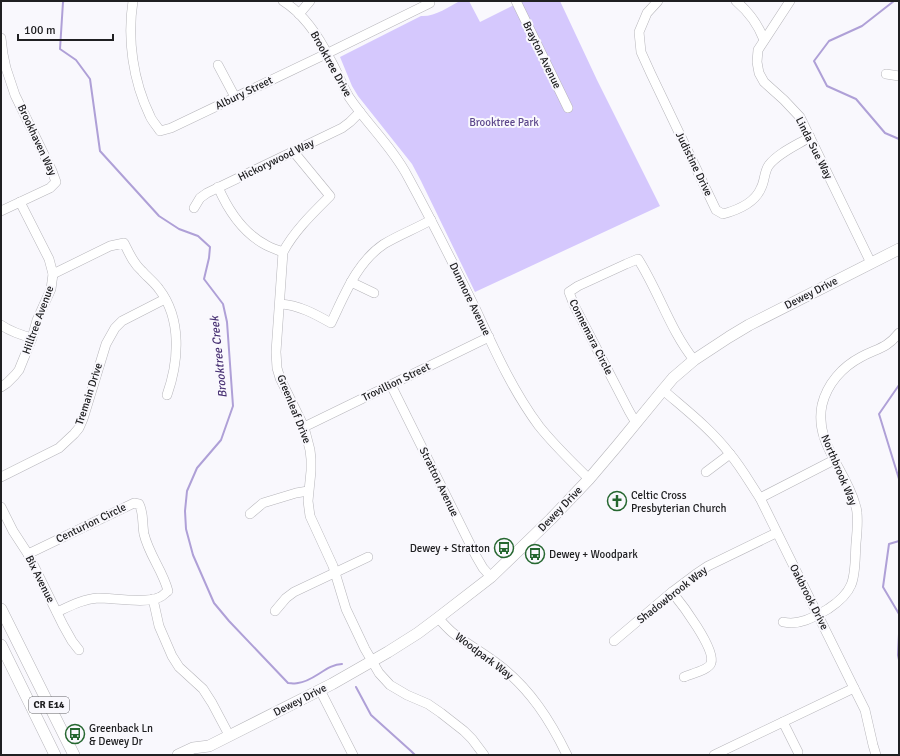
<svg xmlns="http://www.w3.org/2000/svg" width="900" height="756" font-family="Signika,sans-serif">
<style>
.green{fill:#d5c8fd}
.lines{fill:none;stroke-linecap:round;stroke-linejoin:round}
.stream{stroke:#afa0d7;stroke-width:2}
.minor-casing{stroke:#b6b5ba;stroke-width:10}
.major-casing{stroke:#b6b5ba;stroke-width:12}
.minor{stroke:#fff;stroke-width:9}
.major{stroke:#fff;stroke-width:11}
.labels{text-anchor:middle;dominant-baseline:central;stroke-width:4;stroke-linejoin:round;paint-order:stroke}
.shield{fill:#f9f8fd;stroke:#616164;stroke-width:1}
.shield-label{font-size:10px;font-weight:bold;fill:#202022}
.street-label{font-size:11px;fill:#202022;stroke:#f9f8fd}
.park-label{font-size:11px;fill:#5c478b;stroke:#f9f8fd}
.poi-label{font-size:11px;fill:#202022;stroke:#f9f8fd;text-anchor:start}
.water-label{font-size:12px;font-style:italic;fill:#493274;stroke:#f9f8fd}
</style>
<rect width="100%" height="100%" fill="#f9f8fd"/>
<path class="green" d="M460,1h9l11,21 42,-21h38l37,79 63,126 -185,86 -54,-111 -9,-17 -54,-68 -6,-10 -12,-29 81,-41c14,1 27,-9 39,-15z"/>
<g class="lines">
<g class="stream">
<path d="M64,1l-1,1 -3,47 16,11 14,19 10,72 59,65 20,13 19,7 12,11 -1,11 -5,21 19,25 4,18 6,84 -12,34 -24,28 -10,23 -2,20 1,18 7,26 21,48 15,18 59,62c3,0 7,1 10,0 15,-1 29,-19 44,-19"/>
<path d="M894,1l-32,25 -33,15 -15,20 13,25 29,13 29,34 14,6"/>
<path d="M899,385l-20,29 20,65"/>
<path d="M899,541l-10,3 -6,43 16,27"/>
<path d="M899,634l-1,21 1,5"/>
<path d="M356,687l15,28 40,36 4,4"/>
</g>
<defs>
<g id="minor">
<path d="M133,1c-6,38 0,80 17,115 2,5 7,10 10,15l11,-3 157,-75 102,-50 -1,-2"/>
<path d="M283,1c21,13 36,36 47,58 7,12 12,26 19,38 18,27 44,51 59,80 24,44 47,90 69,135 18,39 36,79 62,114 15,19 33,36 50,53"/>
<path d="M516,1l52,107"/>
<path d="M658,1l-11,12 -8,19 2,20 10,22 65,136 7,4c15,-4 32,-11 38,-26 4,-7 3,-17 8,-23 9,-12 28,-20 41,-28"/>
<path d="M736,1c13,11 22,23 28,39"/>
<path d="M790,1l-32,49 -1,12 2,11 5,9 20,18 16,17 71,146"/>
<path d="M299,14l11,-13"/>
<path d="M1,38l2,16 3,14 9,27 37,76 4,11 -6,6 -49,23"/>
<path d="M218,65l17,32"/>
<path d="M886,74l13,2"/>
<path d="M293,151l37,45c-17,17 -35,34 -47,56l-7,100 1,16 3,10 24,49 6,23 1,9v12l-3,30 2,15 23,50 13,43 19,40 14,24 11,12 17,10 21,9 13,9 23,18 8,8 12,16"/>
<path d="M218,187c10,23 25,46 48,58 5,3 12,5 17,7"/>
<path d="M194,208l6,-10 7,-5 135,-65 8,-6 10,-10"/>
<path d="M53,274l57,-28 14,-3c5,10 9,20 18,28 5,6 12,11 17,18 23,30 20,72 8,106"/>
<path d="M351,282l23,11"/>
<path d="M280,304c19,1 35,10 51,19 14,-29 26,-61 53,-79 15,-9 31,-15 47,-24"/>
<path d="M1,325c10,7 20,10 31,13"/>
<path d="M391,385l85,171 7,12 8,9"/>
<path d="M1,387l6,-4 8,-8 4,-5 13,-32 5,-18 14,-31 2,-15 -4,-15 -29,-57"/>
<path d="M663,390c23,20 48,39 67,64 11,13 20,29 30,44l94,190 -140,67"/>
<path d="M636,423l-7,-12 -55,-106 -5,-13 9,-6 48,-22 12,-5c21,33 32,71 56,101"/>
<path d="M304,427l185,-90"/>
<path d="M706,472l24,-18"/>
<path d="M1,477l58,-29 15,-14 5,-6 4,-9 23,-75 9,-16 7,-7 43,-22"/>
<path d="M760,498l74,-38"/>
<path d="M1,507l12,24 15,23 35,71 9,16 7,9"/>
<path d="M250,514l13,-11 33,-10 12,-2"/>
<path d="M28,554l106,-51 5,1c5,9 3,20 5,30 5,21 19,37 24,57 -3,2 -5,5 -8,6 -12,7 -47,1 -62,1 -15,1 -28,8 -41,14"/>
<path d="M672,592c9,11 44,57 39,71 -2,7 -21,11 -27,14"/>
<path d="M153,599l6,27 13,30 7,11 24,22 9,14 17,32"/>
<path d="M275,611l11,-13 8,-6 74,-35"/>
<path d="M438,618c5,5 10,11 15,15 15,12 31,20 46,32 31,24 51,55 68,90"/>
<path d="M783,622c16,4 31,-5 45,-13 9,-6 19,-14 23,-24 5,-11 4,-30 5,-42 1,-10 2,-20 1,-30 0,-3 -1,-6 -2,-9 -9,-34 -41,-61 -33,-99 5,-21 20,-38 39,-48 17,-9 25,-8 38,-24"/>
<path d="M614,641l58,-49 24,-18 12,-8 68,-33"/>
<path d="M854,688l11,22 8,35 3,10"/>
<path d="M320,690l33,65"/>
<path d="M783,722l15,30"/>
</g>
<g id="major">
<path d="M1,609l73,146"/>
<path d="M1,645l54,110"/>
<path d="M178,755l15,-7 16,-2 123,-62 56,-32 30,-19 20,-15 53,-41 60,-58 38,-40 28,-33 46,-56 10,-12 21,-18 35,-23 20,-12 150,-76"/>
</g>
</defs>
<use href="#minor" class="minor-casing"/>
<use href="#major" class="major-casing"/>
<use href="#minor" class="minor"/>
<use href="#major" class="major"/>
</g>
<defs>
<symbol id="church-ring" viewBox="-11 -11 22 22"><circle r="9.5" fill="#f9f8fd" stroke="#266730" stroke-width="1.5"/><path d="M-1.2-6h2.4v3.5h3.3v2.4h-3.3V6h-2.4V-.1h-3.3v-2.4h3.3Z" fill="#266730"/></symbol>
<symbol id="bus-ring" viewBox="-11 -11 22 22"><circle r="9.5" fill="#f9f8fd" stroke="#266730" stroke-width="1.5"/><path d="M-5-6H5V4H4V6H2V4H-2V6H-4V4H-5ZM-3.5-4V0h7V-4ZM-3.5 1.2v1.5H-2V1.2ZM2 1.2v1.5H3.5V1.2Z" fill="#266730"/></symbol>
</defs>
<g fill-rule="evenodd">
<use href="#church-ring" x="606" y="490" width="22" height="22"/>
<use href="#bus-ring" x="493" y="537" width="22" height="22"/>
<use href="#bus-ring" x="524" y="543" width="22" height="22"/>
<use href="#bus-ring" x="64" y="723" width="22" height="22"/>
</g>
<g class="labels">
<rect class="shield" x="29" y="697" width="40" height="16" rx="3"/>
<g class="shield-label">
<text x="49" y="705">CR E14</text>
</g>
<g class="street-label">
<text transform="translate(542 55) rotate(64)">Brayton Avenue</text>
<text transform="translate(331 64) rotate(61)">Brooktree Drive</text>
<text transform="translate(244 93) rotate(-26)">Albury Street</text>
<text transform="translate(37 140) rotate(65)">Brookhaven Way</text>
<text transform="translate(814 148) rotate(63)">Linda Sue Way</text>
<text transform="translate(276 160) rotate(-26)">Hickorywood Way</text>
<text transform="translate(694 164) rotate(64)">Judistine Drive</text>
<text transform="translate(811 293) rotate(-27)">Dewey Drive</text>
<text transform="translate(470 299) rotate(64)">Dunmore Avenue</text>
<text transform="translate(38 320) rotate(-70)">Hilltree Avenue</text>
<text transform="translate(591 337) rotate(63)">Connemara Circle</text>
<text transform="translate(396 382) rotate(-26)">Trovillion Street</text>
<text transform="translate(89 394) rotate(-72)">Tremain Drive</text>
<text transform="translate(294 409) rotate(68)">Greenleaf Drive</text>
<text transform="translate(839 470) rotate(67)">Northbrook Way</text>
<text transform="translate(439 482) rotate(64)">Stratton Avenue</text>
<text transform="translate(560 509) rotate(-46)">Dewey Drive</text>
<text transform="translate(91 523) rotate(-26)">Centurion Circle</text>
<text transform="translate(40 579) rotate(63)">Bix Avenue</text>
<text transform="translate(672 595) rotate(-38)">Shadowbrook Way</text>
<text transform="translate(809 597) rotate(63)">Oakbrook Drive</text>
<text transform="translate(484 656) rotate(37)">Woodpark Way</text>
<text transform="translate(300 700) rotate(-27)">Dewey Drive</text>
</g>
<g class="park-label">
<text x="504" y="122">Brooktree Park</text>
</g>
<g class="poi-label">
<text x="631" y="495">Celtic Cross<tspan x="631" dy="13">Presbyterian Church</tspan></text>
<text x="490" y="548" text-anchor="end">Dewey + Stratton</text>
<text x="549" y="554">Dewey + Woodpark</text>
<text x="89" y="728">Greenback Ln<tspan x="89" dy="13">&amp; Dewey Dr</tspan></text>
</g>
<g class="water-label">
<text transform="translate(219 357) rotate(-96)">Brooktree Creek</text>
</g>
</g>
<rect width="900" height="756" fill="none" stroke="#202022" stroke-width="4"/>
<path d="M18 34v6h95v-6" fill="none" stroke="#202022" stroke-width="2"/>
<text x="24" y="34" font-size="12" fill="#202022" stroke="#f9f8fd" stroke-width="3" paint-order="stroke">100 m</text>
</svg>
